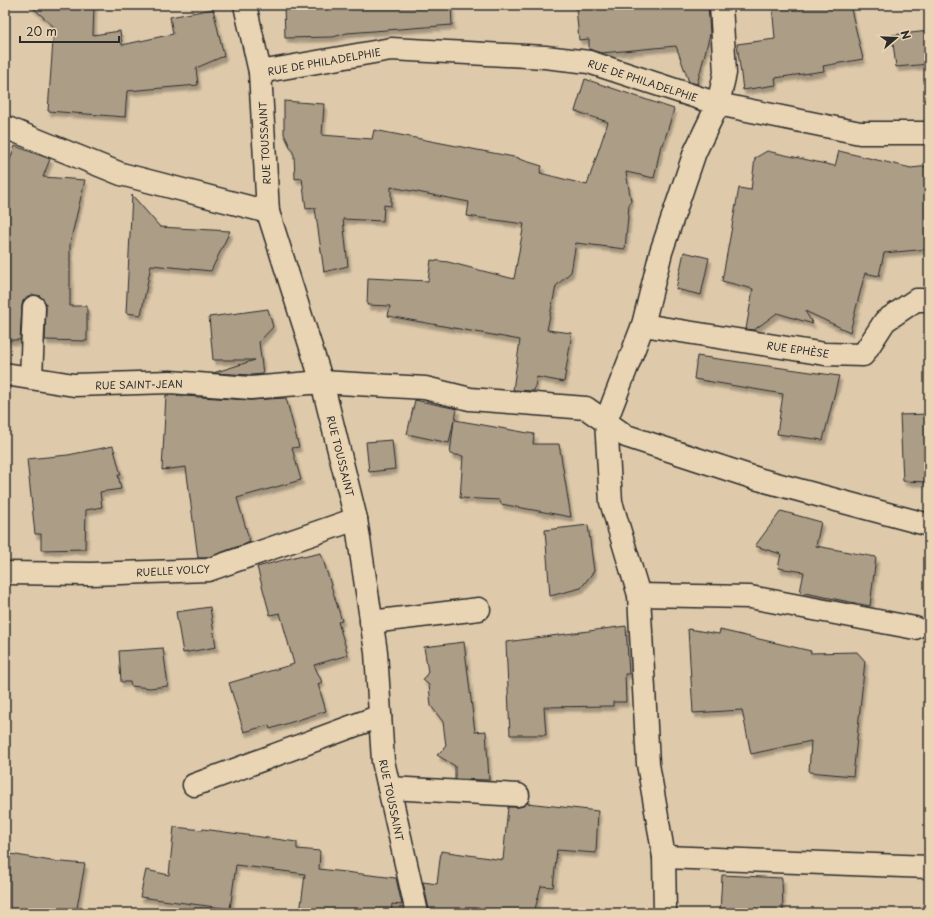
<svg xmlns="http://www.w3.org/2000/svg" width="934" height="918" font-family="'Playpen Sans',sans-serif">
<style>
.building{fill:#ac9d87;stroke:#2b2b2b;filter:url(#shadow)}
.lines{fill:none;stroke-linecap:round;stroke-linejoin:round}
.minor-casing{stroke:#2b2b2b;stroke-width:25}
.minor{stroke:#e9d4b3;stroke-width:22}
.labels{text-anchor:middle;dominant-baseline:central;stroke-width:3;stroke-linejoin:round;paint-order:stroke}
.street-label{font-size:10px;fill:#2b2b2b;stroke:#e9d4b3}
</style>
<defs>
<filter id="shadow"><feDropShadow dx="2.5" dy="4.5" stdDeviation="1" flood-color="#0004"/></filter>
</defs>
<rect width="100%" height="100%" fill="#decaab"/>
<filter id="ink" filterUnits="userSpaceOnUse"><feTurbulence type="fractalNoise" baseFrequency=".025" numOctaves="2"/><feDisplacementMap in="SourceGraphic" scale="8" xChannelSelector="R" yChannelSelector="G"/><feConvolveMatrix kernelMatrix="1 2 1 2 8 2 1 2 1" color-interpolation-filters="sRGB"/></filter>
<g filter="url(#ink)">
<g class="building">
<path d="M30,5h64l-1,30 27,-4 2,14 51,-11 -3,-17 43,-8 11,47 -28,12 2,17 -71,6 -2,26 -77,-6 6,-84z"/>
<path d="M284,5h167l1,20 -105,8 -14,4 -48,1z"/>
<path d="M594,5h114l2,29 -13,50 -8,-2 -13,-36 -75,7 -12,-4v-10l-10,1 -3,-33z"/>
<path d="M772,5h78l13,54 -40,7 1,5 -49,7 1,7 -33,5 -6,-46 38,-5z"/>
<path d="M929,31v33l-33,3 -4,-32z"/>
<path d="M585,79l89,30 -11,36h-2l-7,33 -28,-6 5,29 -2,4 -4,44 -49,-6 -5,29 -15,14 -9,44 25,3 -8,49 -27,-5 -3,14 -21,-1 7,-50 -132,-24 2,-10 -23,-1 1,-27 60,3 3,-21 17,2 66,17 10,-55 -57,-8 2,-14 -78,-15v19l-7,-1 -1,16 -40,-2 5,47 -24,6 -9,-64 -9,1 -4,-31 -7,1 -1,-24 -10,-21v-33l40,3 -2,31 50,4 2,-9 145,28v1l23,7 -2,7 47,12 21,-63 -33,-11z"/>
<path d="M15,146l35,13 -7,18 42,3 -15,63v63h17v35l-42,-1 1,-32 -1,-6 -5,-6 -6,-1 -6,1 -5,5 -1,5 -2,34h-15v-167z"/>
<path d="M767,151l68,15 4,-15 72,17 18,-2v83l-45,4 -5,23 -14,-3 -15,59 -45,-21 8,13 -36,-11 -23,17 -8,-1 7,-40 -31,-8 17,-93 12,2 4,-32z"/>
<path d="M132,195l28,32 70,4 -19,40 -60,-6 -10,50 -15,-2z"/>
<path d="M684,252l25,6 -8,37 -25,-6z"/>
<path d="M268,309l5,18 -14,15 4,32 -12,1 -38,-2 42,-13h-42l-4,-43z"/>
<path d="M697,356l142,20 -16,64 -46,-6 6,-40 -89,-15z"/>
<path d="M166,395l84,5 36,-2 13,49 -7,1 9,32 -64,18 13,44 -44,16h-8l-12,-91 -24,3z"/>
<path d="M415,400l42,9 -2,11 79,14 -1,10h26l12,73 -70,-13 -1,-4 -40,-2 3,-42 -13,-2 4,-34 -5,23 -42,-9z"/>
<path d="M929,414v68l-26,-1 -3,-66z"/>
<path d="M392,440l3,29 -26,3 -3,-30z"/>
<path d="M113,446l8,29h-3l3,14 -21,3 2,15 -16,3 -1,39 -44,1v-16h-6l-8,-75 41,-4z"/>
<path d="M781,511l40,11 -5,24 60,11 -6,49 -70,-14 4,-20 -26,-4 3,-14 -26,-8z"/>
<path d="M588,525l6,46 -13,17 -31,8 -5,-66z"/>
<path d="M321,553l21,68 -4,1 10,33 -34,10 8,17 -4,2 8,27 -56,18 -1,-4 -25,7 -15,-49 65,-19 -14,-51 -10,2 -13,-48 45,-12 1,2z"/>
<path d="M210,607l6,40 -33,6 -7,-41z"/>
<path d="M626,626l3,48h-4l1,28h-13v4l-69,1 2,28h-36l-4,-93z"/>
<path d="M688,629l31,5 1,-4 91,21 -1,2 47,-1 8,9 -12,115 -44,-4 2,-31 -60,13 -9,-44 -49,3z"/>
<path d="M464,642l11,90 11,-1 3,49 -34,-1v-13l-18,-11 9,-9 -3,-24 -12,-16 -2,-21 -6,-5 5,-8 -4,-25z"/>
<path d="M163,648l5,38 -18,2 -19,-2 -1,-4h-9l-2,-31z"/>
<path d="M527,803l71,8 -2,42 -39,-3 -4,37 -12,-1 -7,27h-73l-32,-4 -6,-27 14,2 4,-33 62,9 5,-53h10l5,-1z"/>
<path d="M174,827l29,3v-1l94,13v7l23,2 -1,18 77,9 6,27 -10,-1 -1,9h-91l5,-39 -69,-9 -6,44 -90,-12 6,-27 23,5z"/>
<path d="M5,853l46,8 34,3 -9,49h-71z"/>
<path d="M722,875l60,3 1,35h-63z"/>
</g>
<g class="lines">
<defs>
<g id="minor">
<path d="M245,5l15,67 8,140 54,170 34,137 20,133 7,109 34,152"/>
<path d="M260,72l131,-23 154,8 44,5 129,42 142,29h69"/>
<path d="M5,127l116,47 147,38"/>
<path d="M643,325l182,29 38,1 22,-34 31,-21h13"/>
<path d="M5,374l69,11 96,-3 81,6 71,-6 103,6 45,11 116,9 40,28 132,43 171,46"/>
<path d="M31,378l3,-71"/>
<path d="M5,573l86,1 117,-4 148,-51"/>
<path d="M639,595l111,2 165,31"/>
<path d="M371,622l108,-13"/>
<path d="M194,785l186,-69"/>
<path d="M389,788l129,7"/>
<path d="M664,857l265,10"/>
<path d="M665,913l-1,-56 -16,-93 -9,-169 -28,-93 -5,-81 37,-96 18,-73 34,-100 23,-48 7,-31 -4,-68"/>
</g>
</defs>
<use href="#minor" class="minor-casing"/>
<use href="#minor" class="minor"/>
</g>
</g>
<g class="labels">
<g class="street-label">
<text transform="translate(324 61) rotate(-10)">RUE DE PHILADELPHIE</text>
<text transform="translate(643 80) rotate(18)">RUE DE PHILADELPHIE</text>
<text transform="translate(264 143) rotate(-93)">RUE TOUSSAINT</text>
<text transform="translate(798 349) rotate(8)">RUE EPHÈSE</text>
<text transform="translate(139 384) rotate(-1)">RUE SAINT-JEAN</text>
<text transform="translate(341 456) rotate(76)">RUE TOUSSAINT</text>
<text transform="translate(173 570) rotate(-3)">RUELLE VOLCY</text>
<text transform="translate(392 800) rotate(78)">RUE TOUSSAINT</text>
</g>
</g>
<rect width="934" height="918" fill="none" stroke="#e9d4b3" stroke-width="20"/>
<rect x="10" y="10" width="914" height="898" fill="none" stroke="#2b2b2b" stroke-width="1.5" filter="url(#ink)"/>
<g transform="translate(896 38) rotate(71)" stroke="#e9d4b3" stroke-width="3" paint-order="stroke">
<path d="M0-3L7 15L0 10L-7 15Z" fill="#2b2b2b"/>
<text y="-6" font-size="11" font-weight="bold" text-anchor="middle" fill="#2b2b2b">N</text>
</g>
<path d="M20 36v6h99v-6" fill="none" stroke="#2b2b2b" stroke-width="2"/>
<text x="26" y="36" font-size="12" fill="#2b2b2b" stroke="#e9d4b3" stroke-width="3" paint-order="stroke">20 m</text>
</svg>
